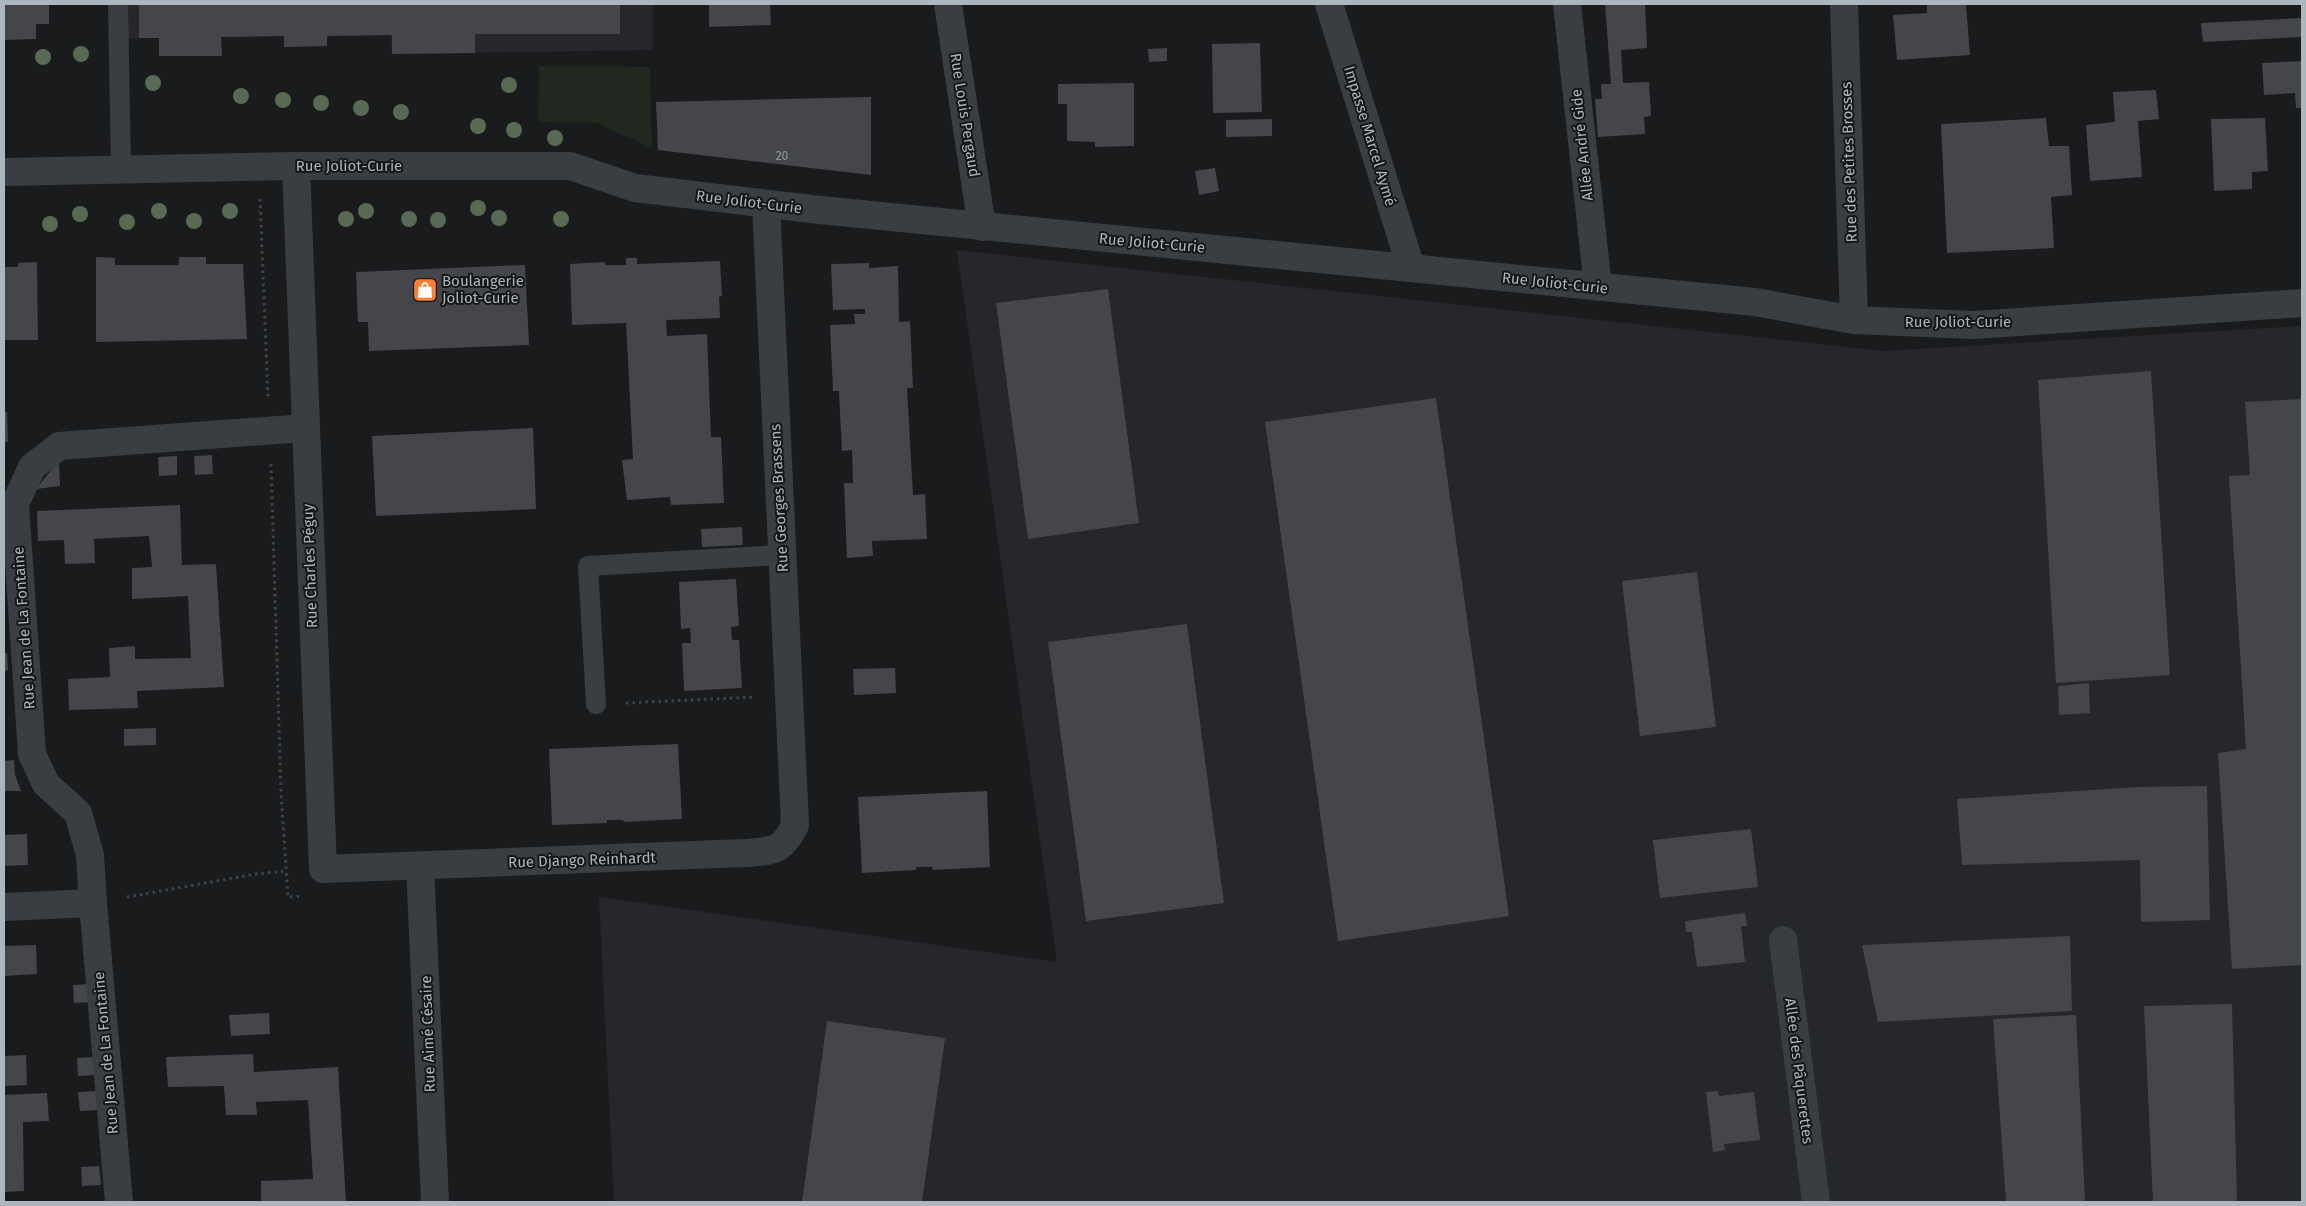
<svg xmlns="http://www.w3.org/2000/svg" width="2306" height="1206" font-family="'Fira Sans',sans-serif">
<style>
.built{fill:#26272a}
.green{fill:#20281f}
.building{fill:#44464a}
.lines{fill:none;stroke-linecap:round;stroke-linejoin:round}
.path{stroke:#404549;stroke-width:3;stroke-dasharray:2.5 4;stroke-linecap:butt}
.service{stroke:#3a3e42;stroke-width:20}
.minor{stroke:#3a3e42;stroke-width:28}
.tree{fill:#586a54}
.labels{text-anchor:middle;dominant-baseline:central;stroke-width:4;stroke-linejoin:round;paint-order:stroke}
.number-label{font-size:12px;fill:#919aa0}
.street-label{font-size:15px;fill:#abb6bd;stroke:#151618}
.poi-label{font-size:15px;fill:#abb6bd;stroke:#151618;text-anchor:start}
</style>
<rect width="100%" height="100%" fill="#1a1b1d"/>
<g class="built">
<path d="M112,4h541v46l-261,4 -1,-19 -63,1 -1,10 -43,1v-11l-63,1 1,19h-63v-18l-47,1z"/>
<path d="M957,250l926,101 419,-25v876h-1688l-15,-305 458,65z"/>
</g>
<path class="green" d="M539,66l111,1 2,81 -56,-25 -58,-1z"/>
<g class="building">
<path d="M4,4h45v20h-13v15l-32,1z"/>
<path d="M139,4h481v30h-145v19l-83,1v-19l-65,1v10l-43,1v-11l-63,1 1,19h-63v-18h-20z"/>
<path d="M709,4h61l1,21 -62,2z"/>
<path d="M1605,4h40l2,44 -26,2 2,33 26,-1 2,34 -7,1 1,17 -47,3 -3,-38h7l-1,-15h10z"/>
<path d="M1927,4h39l4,51 -73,5 -4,-45 34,-2z"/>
<path d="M2302,18v19l-99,5 -2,-19z"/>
<path d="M1260,43l2,69 -49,1 -1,-69z"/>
<path d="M1167,48v13l-18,1 -1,-13z"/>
<path d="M2302,61v47h-6l-1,-15 -31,2 -2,-32z"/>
<path d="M1134,83v63l-39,1v-5l-28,-1v-37h-9v-20z"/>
<path d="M2156,90l3,29 -21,2 4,56 -52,4 -4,-56 29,-3 -2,-30z"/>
<path d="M871,97v78l-213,-25 -2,-48z"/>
<path d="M2046,118l3,28h20l3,49 -21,2 3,51 -107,5 -6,-129z"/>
<path d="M2265,118l3,53 -16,1v17l-38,2 -3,-72z"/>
<path d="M1272,119v17l-46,1v-17z"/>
<path d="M1215,168l4,23 -20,4 -4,-24z"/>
<path d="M96,257l19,1v7h64v-8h27v7h37l4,75 -151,3z"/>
<path d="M626,258h11v6l83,-3 2,35 -3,1 1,21 -54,2 1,16 40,-2 4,103h10l3,66 -53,2 -1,-8 -43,3 -5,-40 11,-1 -7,-136 -54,2 -2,-61 35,-2v3h21z"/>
<path d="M37,262l1,78h-34v-73h14v-4z"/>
<path d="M869,263v5l29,-2 1,56 11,-1 3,67h-6l6,107 12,-1 2,45 -55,2 1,15 -26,2 -3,-75h9l-1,-33 -10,1 -3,-60h-6l-3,-66 25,-1 -1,-10h11v-5l-32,1 -2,-46z"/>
<path d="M525,265l4,80 -160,6 -1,-29h-10l-2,-50z"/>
<path d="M1108,289l31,234 -111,16 -32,-236z"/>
<path d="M2151,371l19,304 -114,8 -18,-303z"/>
<path d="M1436,398l73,518 -171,25 -73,-519z"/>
<path d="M2302,399v566l-70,4 -14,-216 28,-4 -17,-273 21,-1 -5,-73z"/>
<path d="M4,412h3l1,30h-4z"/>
<path d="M533,428l3,81 -160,7 -4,-80z"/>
<path d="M212,455l1,19 -18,1 -1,-19z"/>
<path d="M177,456v19l-18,1 -1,-19z"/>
<path d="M59,463l1,23 -24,3 17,-21z"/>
<path d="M180,505l2,60 34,-1 8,123 -87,4 1,17 -69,2 -1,-31 42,-2 -1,-29 26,-2v13l56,-1 -3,-62 -56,3v-31l20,-1 -3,-31 -55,3 1,24 -30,1 -1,-24 -26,1 -1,-30z"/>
<path d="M742,527l1,18 -41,2 -1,-18z"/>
<path d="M1697,572l19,155 -76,9 -18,-155z"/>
<path d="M736,579l3,47 -8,1 1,13h7l3,48 -58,3 -2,-48h9l-1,-15 -9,1 -2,-47z"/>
<path d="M1187,624l37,279 -138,18 -38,-279z"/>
<path d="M4,653h3l1,17 -4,1z"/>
<path d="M895,668l1,25 -42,2 -1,-26z"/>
<path d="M2089,683l1,30 -31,2 -1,-29z"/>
<path d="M156,728v17l-32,1v-17z"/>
<path d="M678,744l4,75 -58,3 -1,-2h-16v3l-55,2 -3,-76z"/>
<path d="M14,760l1,15 6,16h-17v-30z"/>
<path d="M2207,786l3,134 -69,2 -1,-62 -178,5 -5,-66 181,-12z"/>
<path d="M987,791l3,76 -57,3 -1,-3h-16v3l-54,3 -4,-76z"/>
<path d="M1751,829l7,58 -98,11 -7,-58z"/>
<path d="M27,834l1,31 -24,1v-31z"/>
<path d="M1745,913l2,13h-6l4,36 -48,5 -5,-35h-6l-1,-11z"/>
<path d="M2070,936l2,75 -194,11 -16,-77z"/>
<path d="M36,945l1,29 -33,2v-30z"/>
<path d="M92,984l1,18 -19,1 -1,-18z"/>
<path d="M2232,1004l5,198h-84l-9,-196z"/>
<path d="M269,1013l1,21 -39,2 -2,-21z"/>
<path d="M2076,1015l9,187h-79l-13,-183z"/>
<path d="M827,1021l118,17 -23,164h-120z"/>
<path d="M253,1054l1,18 84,-5 8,135h-85v-21l52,-2 -5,-79 -52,2 1,13h-31l-2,-29 -56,1 -2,-30z"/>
<path d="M26,1055l1,30 -23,1v-30z"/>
<path d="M95,1057l1,18 -18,1 -1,-18z"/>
<path d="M96,1091l1,19 -17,1 -2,-19z"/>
<path d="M1718,1091l1,5 35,-4 6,48 -36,4 1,6 -12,2 -7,-60z"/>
<path d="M47,1093l2,28 -26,1 1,69 -20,1v-97z"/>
<path d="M99,1166l2,19 -19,1 -1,-19z"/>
</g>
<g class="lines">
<g class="path">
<path d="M260,199l8,199"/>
<path d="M271,464l10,328 7,105 15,-1"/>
<path d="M626,703l129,-6"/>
<path d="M127,897l129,-23 30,-3"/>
</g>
<g class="service">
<path d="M118,4l3,166"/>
<path d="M596,704l-8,-138 193,-11"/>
</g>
<g class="minor">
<path d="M948,4l34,223"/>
<path d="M1329,4l82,264"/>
<path d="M1567,4l31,283"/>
<path d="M1844,4l10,316"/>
<path d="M296,166l27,703 422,-16c28,-2 37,-1 50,-28l-29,-621"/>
<path d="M4,172l292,-6h274l65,22 185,22 935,92 99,18 119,5 329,-22"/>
<path d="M420,866l15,336"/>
<path d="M93,903l-3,-48 -12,-42 -32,-29 -14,-30 -17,-250 17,-37 27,-21 246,-18"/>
<path d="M4,907l89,-4 26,299"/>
<path d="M1783,940l33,262"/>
</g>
</g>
<g class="tree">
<circle cx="81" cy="54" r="8"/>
<circle cx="43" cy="57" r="8"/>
<circle cx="153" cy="83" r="8"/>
<circle cx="509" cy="85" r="8"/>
<circle cx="241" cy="96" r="8"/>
<circle cx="283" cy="100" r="8"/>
<circle cx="321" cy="103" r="8"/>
<circle cx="361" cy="108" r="8"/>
<circle cx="401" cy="112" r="8"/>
<circle cx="478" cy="126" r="8"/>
<circle cx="514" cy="130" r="8"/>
<circle cx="555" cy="138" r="8"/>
<circle cx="478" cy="208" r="8"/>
<circle cx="159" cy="211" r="8"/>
<circle cx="230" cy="211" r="8"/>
<circle cx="366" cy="211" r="8"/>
<circle cx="80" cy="214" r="8"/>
<circle cx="499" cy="218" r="8"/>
<circle cx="346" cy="219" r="8"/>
<circle cx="409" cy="219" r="8"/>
<circle cx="561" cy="219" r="8"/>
<circle cx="438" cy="220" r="8"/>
<circle cx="194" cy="221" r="8"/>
<circle cx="127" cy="222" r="8"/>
<circle cx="50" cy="224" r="8"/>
</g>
<defs>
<symbol id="shop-square" viewBox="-11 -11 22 22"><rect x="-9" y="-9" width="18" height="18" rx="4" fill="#ff8030" stroke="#151618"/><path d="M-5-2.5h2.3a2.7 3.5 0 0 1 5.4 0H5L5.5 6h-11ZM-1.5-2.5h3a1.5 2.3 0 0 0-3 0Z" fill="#fff"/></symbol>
</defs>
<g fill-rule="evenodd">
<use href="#shop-square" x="411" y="276" width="28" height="28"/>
</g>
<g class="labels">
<g class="number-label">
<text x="782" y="156">20</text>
</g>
<g class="street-label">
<text transform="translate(965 115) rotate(81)">Rue Louis Pergaud</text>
<text transform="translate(1370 136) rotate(73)">Impasse Marcel Aymé</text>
<text transform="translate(1582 145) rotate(-96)">Allée André Gide</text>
<text transform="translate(1849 162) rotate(-92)">Rue des Petites Brosses</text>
<text x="349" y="166">Rue Joliot-Curie</text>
<text transform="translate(749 202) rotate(7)">Rue Joliot-Curie</text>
<text transform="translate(1152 243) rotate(5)">Rue Joliot-Curie</text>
<text transform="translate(1555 283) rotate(6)">Rue Joliot-Curie</text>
<text x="1958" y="322">Rue Joliot-Curie</text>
<text transform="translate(779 498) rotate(-93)">Rue Georges Brassens</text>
<text transform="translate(310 566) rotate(-92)">Rue Charles Péguy</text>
<text transform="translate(24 628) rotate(-94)">Rue Jean de La Fontaine</text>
<text transform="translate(582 860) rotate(-2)">Rue Django Reinhardt</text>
<text transform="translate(428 1034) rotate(-92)">Rue Aimé Césaire</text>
<text transform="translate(106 1053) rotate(-95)">Rue Jean de La Fontaine</text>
<text transform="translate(1799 1071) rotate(83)">Allée des Pâquerettes</text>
</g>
<g class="poi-label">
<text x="442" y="281">Boulangerie<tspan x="442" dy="17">Joliot-Curie</tspan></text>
</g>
</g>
<rect width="2306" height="1206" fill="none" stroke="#abb6bd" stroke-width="10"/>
</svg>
